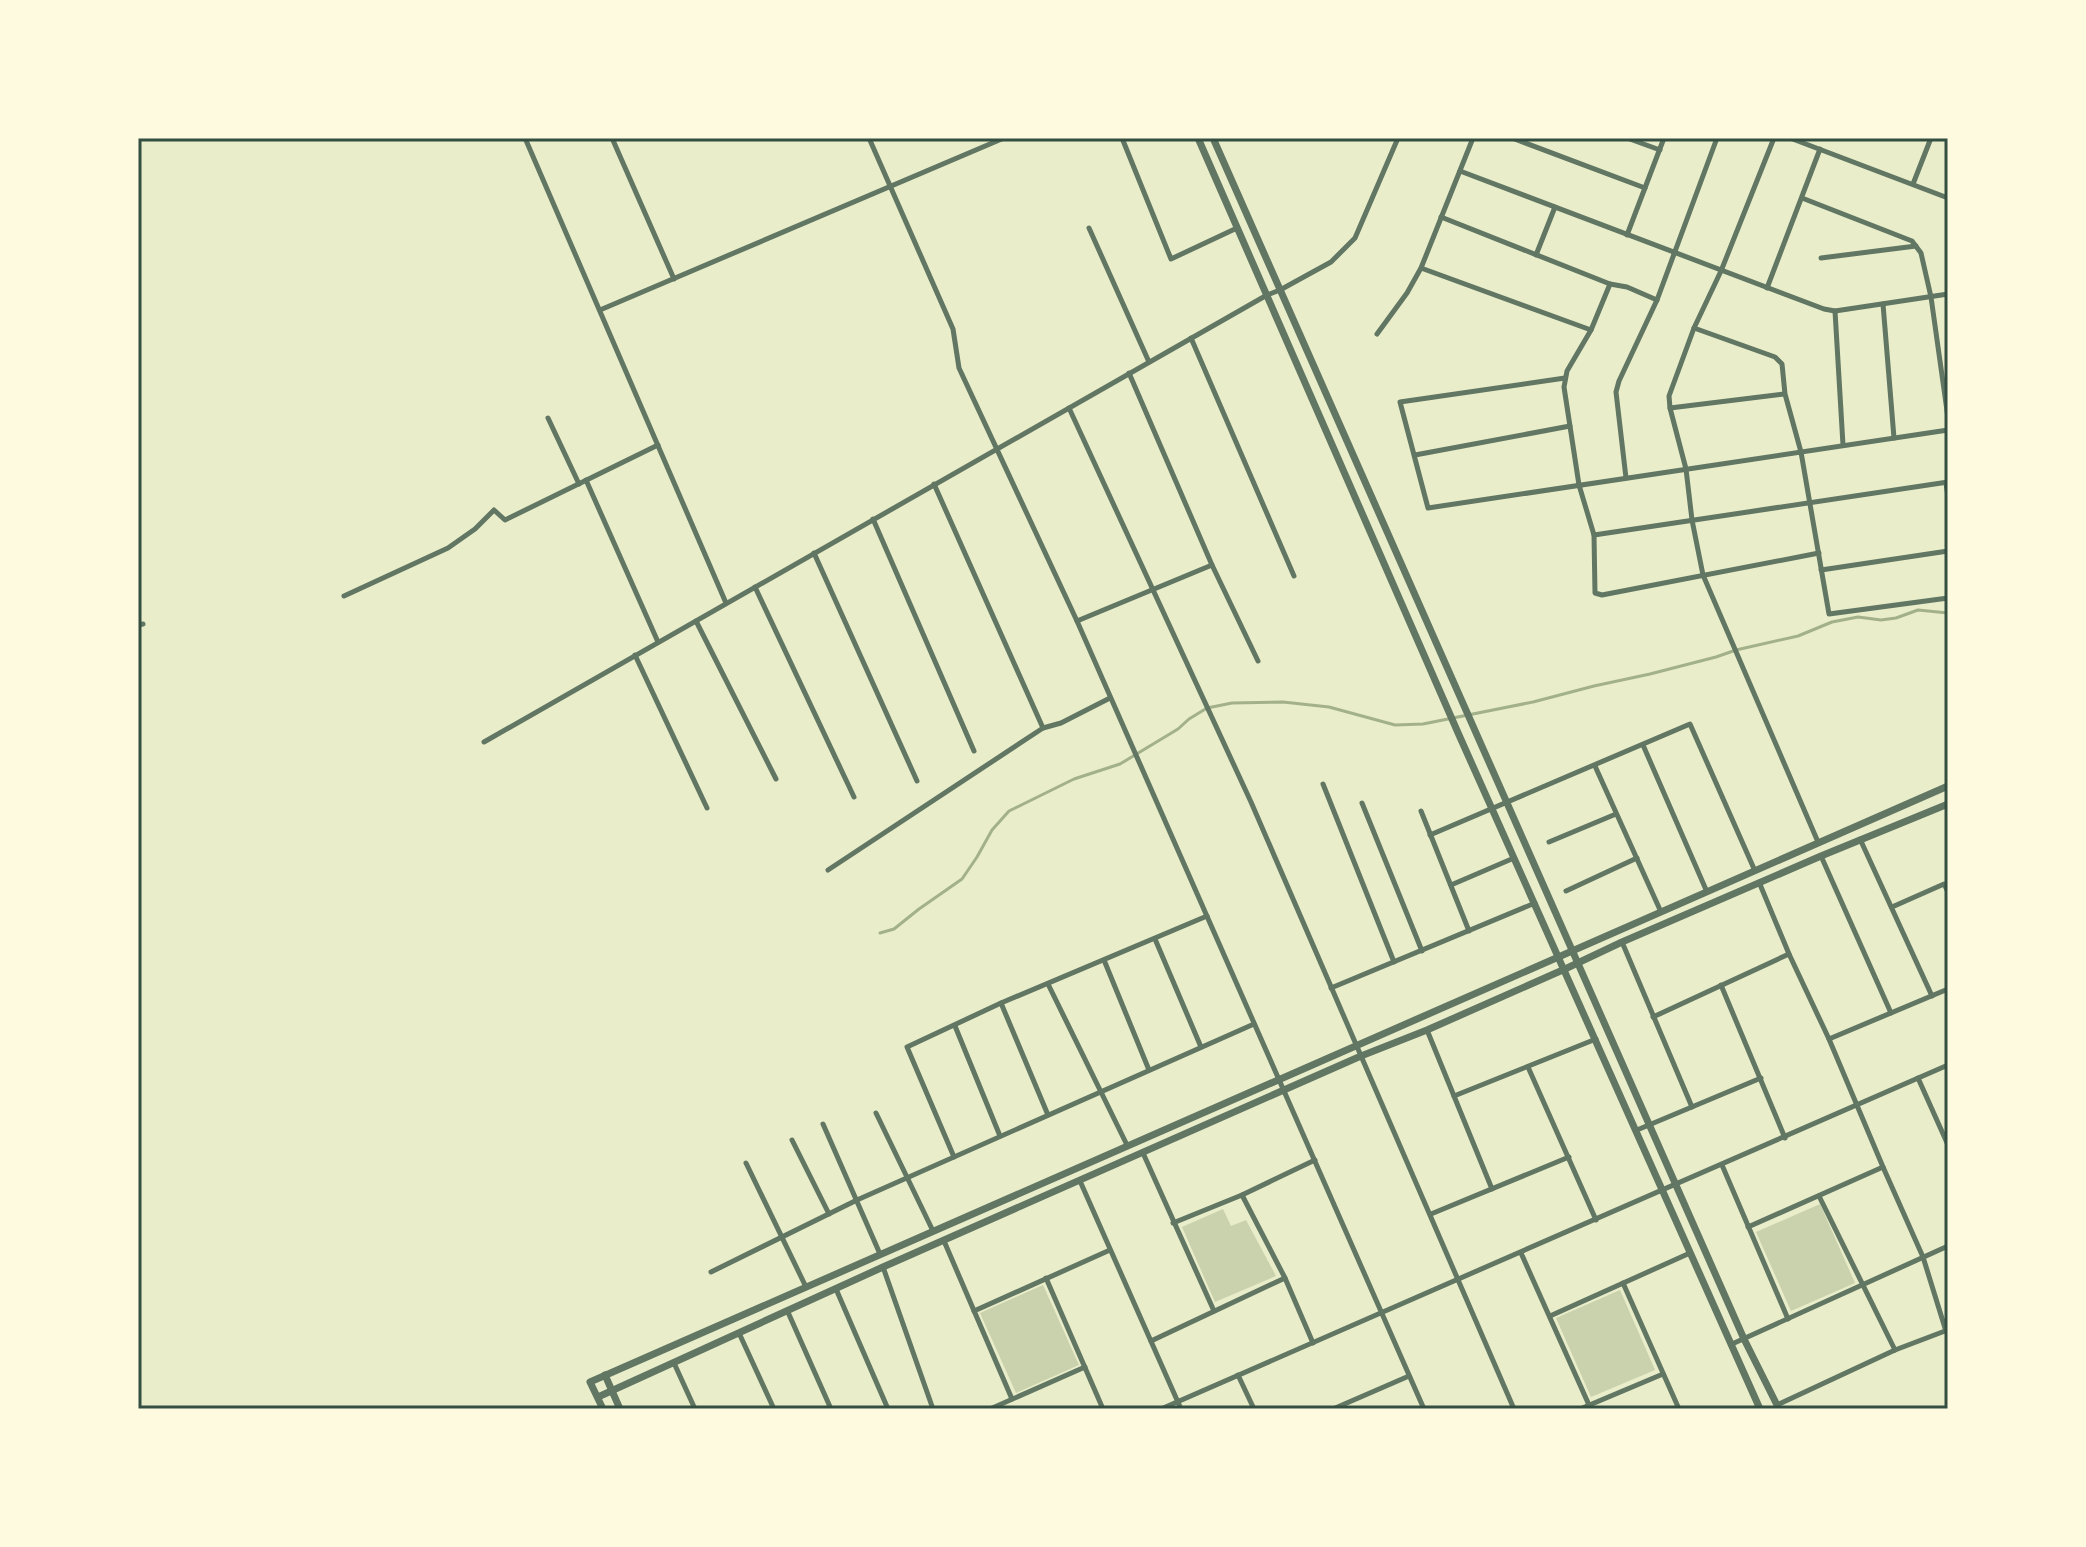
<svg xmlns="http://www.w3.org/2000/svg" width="2086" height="1547" font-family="'Public Sans',sans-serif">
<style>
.green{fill:#cad2ad}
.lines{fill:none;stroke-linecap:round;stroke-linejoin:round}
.stream{stroke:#a3b18a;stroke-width:3}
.minor{stroke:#617663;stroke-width:5}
.tertiary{stroke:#617663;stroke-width:7}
.neatline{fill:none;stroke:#344e41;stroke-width:3}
</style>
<rect width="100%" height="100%" fill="#e9edc9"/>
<g class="green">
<path d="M1820,1204l35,79 -64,28 -35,-79z"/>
<path d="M1223,1209l8,17 15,-6 30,56 -61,26 -33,-75z"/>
<path d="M1043,1285l36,80 -63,28 -36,-80z"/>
<path d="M1620,1290l35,80 -64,27 -35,-79z"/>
</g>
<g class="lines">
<path class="stream" d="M880,933l14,-4 25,-20 43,-30 15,-22 15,-27 17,-19 65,-32 46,-15 58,-35 11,-10 18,-11 25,-5 51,-1 46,5 66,18 28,-1 110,-22 61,-16 56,-12 66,-17 20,-7 62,-14 34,-14 26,-5 23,3 15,-2 22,-8 30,3"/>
<g class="minor">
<path d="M525,138l201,465"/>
<path d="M612,138l62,141"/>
<path d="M869,138l84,191 6,39 118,253 347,788"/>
<path d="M1122,138l49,121 66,-31"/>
<path d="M1512,138l133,50"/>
<path d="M1627,138l33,12"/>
<path d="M1774,138l-53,133 -27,57 -25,68 1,12 16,61 6,51 11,55 115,267"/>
<path d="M1790,138l158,60"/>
<path d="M1460,171l364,138 11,2 113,-17"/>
<path d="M1913,184l18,-46"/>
<path d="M1802,198l110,43 9,12 10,44 17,121"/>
<path d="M1441,217l169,67 17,3 30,13"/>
<path d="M1089,228l60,134"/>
<path d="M1627,235l37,-97"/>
<path d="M1536,255l19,-48"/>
<path d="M1821,258l95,-12"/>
<path d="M1421,268l170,62"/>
<path d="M1610,284l-19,46 -24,41 -3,16 15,98 15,50 1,58 7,2 217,-42"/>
<path d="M1767,288l53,-139"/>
<path d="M1883,304l11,134"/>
<path d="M600,310l404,-172"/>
<path d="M1835,311l8,134"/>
<path d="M1694,328l81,29 7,7 3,30 16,58 28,162 119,-16"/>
<path d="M1377,334l30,-41 14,-25 52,-130"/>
<path d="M1191,338l103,238"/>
<path d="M1129,373l83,192 46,96"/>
<path d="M1565,378l-165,24 28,106 520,-78"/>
<path d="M1069,408l182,394 263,607"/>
<path d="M1670,408l114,-14"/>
<path d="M548,418l31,66"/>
<path d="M1415,455l155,-29"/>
<path d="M1626,478l-10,-86 3,-11 38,-81 60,-162"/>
<path d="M586,480l72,162"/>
<path d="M1946,483l2,14"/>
<path d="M934,484l109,244"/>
<path d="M873,519l101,232"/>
<path d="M1594,535l354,-53"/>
<path d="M814,553l103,228"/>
<path d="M1821,570l127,-19"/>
<path d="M755,587l99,210"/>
<path d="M344,596l104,-48 27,-19 19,-19 11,10 153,-75"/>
<path d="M696,621l80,158"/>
<path d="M1077,621l135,-56"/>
<path d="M138,625l5,-1"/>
<path d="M635,655l72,153"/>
<path d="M484,742l783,-447 13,-5 51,-28 24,-24 43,-100"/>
<path d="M1643,745l64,147"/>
<path d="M1595,766l66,146"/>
<path d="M1323,784l71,178"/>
<path d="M1362,803l60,148"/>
<path d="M1421,811l48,120"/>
<path d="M1430,835l260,-111 65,147"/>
<path d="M1860,839l72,157"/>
<path d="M1549,842l67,-28"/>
<path d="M1821,856l70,157"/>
<path d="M828,870l215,-142 18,-5 49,-25"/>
<path d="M1759,882l30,72 40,85 54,128 40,90 22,71v3l-50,19 -118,55"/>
<path d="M1451,885l63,-27"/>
<path d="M1566,891l71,-33"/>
<path d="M1892,907l52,-23 4,8"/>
<path d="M1155,939l46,108"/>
<path d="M1622,942l70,165"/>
<path d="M1104,960l45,110"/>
<path d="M1048,984l79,161"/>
<path d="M1721,985l64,153"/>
<path d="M1331,988l204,-85"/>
<path d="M1001,1003l47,112"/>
<path d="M1653,1017l136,-63"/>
<path d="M955,1026l45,110"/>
<path d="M1427,1030l65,159"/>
<path d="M1829,1039l119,-50"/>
<path d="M1528,1067l68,153"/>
<path d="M1918,1078l30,67"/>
<path d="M1454,1096l142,-57"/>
<path d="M876,1113l57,118"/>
<path d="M823,1124l57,130"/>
<path d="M1637,1130l124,-52"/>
<path d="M792,1140l37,74"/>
<path d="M1143,1153l71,158"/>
<path d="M954,1157l-47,-110 94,-44 206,-87"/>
<path d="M746,1163l60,124"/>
<path d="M1722,1165l66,154"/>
<path d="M1080,1181l101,228"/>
<path d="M1242,1195l43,83 28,65"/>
<path d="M1819,1196l76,154"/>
<path d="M1431,1214l138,-57"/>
<path d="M1173,1223l69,-28 73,-35"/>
<path d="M1748,1227l135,-60"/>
<path d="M944,1241l68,158"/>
<path d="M1521,1253l68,152"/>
<path d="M883,1267l50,142"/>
<path d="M711,1272l146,-72 397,-176"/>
<path d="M1046,1278l57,131"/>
<path d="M1623,1283l56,126"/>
<path d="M836,1289l52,120"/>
<path d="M787,1310l44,99"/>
<path d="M974,1311l136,-61"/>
<path d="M1550,1316l140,-63"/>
<path d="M739,1333l35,76"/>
<path d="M1151,1341l134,-63"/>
<path d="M1732,1344l216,-98"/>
<path d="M674,1363l21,46"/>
<path d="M1238,1375l16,34"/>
<path d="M990,1409l95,-42"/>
<path d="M1161,1409l787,-344"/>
<path d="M1333,1409l76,-33"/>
<path d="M1580,1409l83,-35"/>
</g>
<g class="tertiary">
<path d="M1198,138l261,597 301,674"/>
<path d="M1213,138l531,1201 35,70"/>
<path d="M605,1375l15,34"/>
<path d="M598,1397l285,-130 478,-211 66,-26 138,-61 57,-27 199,-86 127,-52"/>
<path d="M603,1409l-13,-27 1358,-596"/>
</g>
</g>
<rect width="2086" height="1547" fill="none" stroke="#fefae0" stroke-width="280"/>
<rect x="140" y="140" width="1806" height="1267" class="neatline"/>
</svg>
